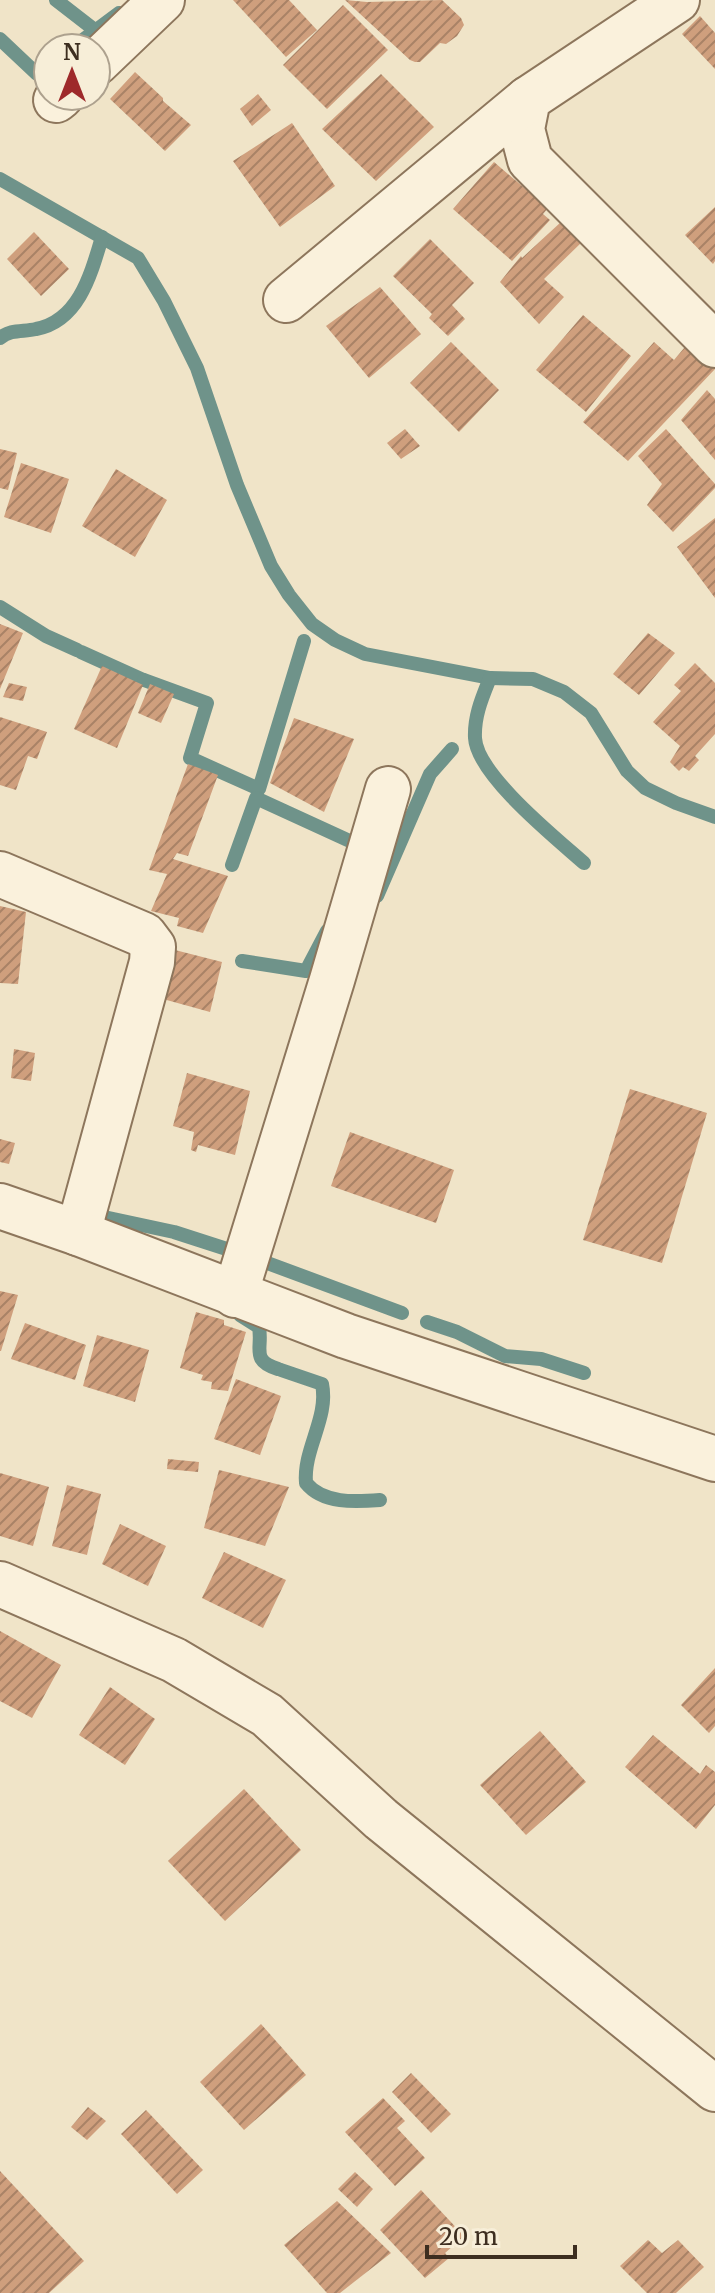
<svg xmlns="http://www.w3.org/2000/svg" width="715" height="2293" font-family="Merriweather,serif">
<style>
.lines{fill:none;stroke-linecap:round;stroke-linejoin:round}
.stream{stroke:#6f938a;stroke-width:14}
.building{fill:url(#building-hatch)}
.minor-casing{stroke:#8d765c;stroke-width:48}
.minor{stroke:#faf1dc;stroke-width:44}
</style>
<defs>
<pattern id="building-hatch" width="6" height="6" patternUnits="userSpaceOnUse" patternTransform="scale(2)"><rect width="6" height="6" fill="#cf9f7d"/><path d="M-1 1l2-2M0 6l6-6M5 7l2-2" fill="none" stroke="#a98266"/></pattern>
</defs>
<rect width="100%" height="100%" fill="#f0e4c8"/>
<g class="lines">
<g class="stream">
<path d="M56,0l40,31"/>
<path d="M0,39l37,35 11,-8"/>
<path d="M72,48l47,-35"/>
<path d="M0,179l138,79 26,43 33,67 40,117 34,81 18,29 23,29 23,16 30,14 125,24 43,1 31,13 27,21 36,58 18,17 31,15 39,14"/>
<path d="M0,338c11,-9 23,-6 36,-9 43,-8 55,-55 66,-92"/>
<path d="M0,607l46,29 31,14"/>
<path d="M81,652l62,28"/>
<path d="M490,678c-8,20 -16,38 -15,60 2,37 82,101 109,125"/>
<path d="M144,680l63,23 -17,55 69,31 45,-148"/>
<path d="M232,865l24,-67 109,50"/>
<path d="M377,896l53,-122 22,-25"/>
<path d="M242,961l64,10 21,-40"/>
<path d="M90,1214l84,18 62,20"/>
<path d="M265,1251l-3,10 140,52"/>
<path d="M240,1315l19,12c4,22 -9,33 19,42"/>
<path d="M427,1322l30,10 48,24 36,3 43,14"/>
<path d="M281,1370l41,14c7,34 -19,65 -16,99 17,21 49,19 74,17"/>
</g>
</g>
<g class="building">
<path d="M233,0h56l28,30 -31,27z"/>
<path d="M345,0l22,2 75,-2 19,18 3,7 -7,11 -11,8 -6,-1 -20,19h-5l-5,-2z"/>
<path d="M343,5l45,45 -61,59 -44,-44z"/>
<path d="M700,16l15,17v36l-33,-35z"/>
<path d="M135,72l28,26v3l28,24 -26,26 -55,-52z"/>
<path d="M381,74l53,53 -58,54 -54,-52z"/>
<path d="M258,94l13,16 -19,16 -12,-17z"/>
<path d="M292,123l43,63 -55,41 -47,-66z"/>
<path d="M494,162l54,46 -5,6 7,6 -38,41 -59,-52z"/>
<path d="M715,207v54l-2,3 -28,-29z"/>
<path d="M561,222l21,20 -38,37 20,18 -25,27 -39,-42 21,-26 1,2z"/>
<path d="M34,232l35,37 -28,27 -34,-37z"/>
<path d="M430,239l44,44 -22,22 13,14 -17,17 -19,-18 3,-4 -39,-38z"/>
<path d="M380,287l41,47 -52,44 -43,-52z"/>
<path d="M583,315l48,41 -45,56 -50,-42z"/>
<path d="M690,341l25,23v5l-87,92 -45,-39 71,-80 20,18z"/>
<path d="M451,342l48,48 -40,42 -49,-49z"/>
<path d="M707,390l8,9v61l-34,-40z"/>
<path d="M405,429l15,17 -19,13 -14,-16z"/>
<path d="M666,429l49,55v4l-42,44 -26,-27 15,-21 -24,-28z"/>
<path d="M0,449l17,4 -9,37 -8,-2z"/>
<path d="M21,463l48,16 -18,54 -47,-16z"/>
<path d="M116,469l51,31 -32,57 -53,-31z"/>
<path d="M715,518v80l-38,-51z"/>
<path d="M0,624l23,9 -23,56z"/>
<path d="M648,633l27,20 -36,42 -26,-21z"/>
<path d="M695,663l20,20v51l-20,22 4,4 -10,11 -6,-4 -4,4 -9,-9 10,-16 -27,-24 28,-31 -7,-6z"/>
<path d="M102,666l41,19 -26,63 -43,-19z"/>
<path d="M9,683l18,4 -4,14 -20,-4z"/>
<path d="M150,684l24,10 -13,29 -23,-10z"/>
<path d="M0,717l47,15 -10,27 -9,-3 -12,34 -16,-5z"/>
<path d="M294,718l60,21 -30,73 -54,-29z"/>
<path d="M188,764l30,11 -30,81 -11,-3 -4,6 55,17 -25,57 -26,-7 2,-8 -28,-7 16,-37 -18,-4z"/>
<path d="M0,906l26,6 -8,72 -18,-1z"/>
<path d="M175,950l47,12 -12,50 -47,-13z"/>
<path d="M14,1049l21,4 -4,28 -20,-3z"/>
<path d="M187,1073l63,18 -15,64 -37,-10 -2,7 -5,-2 3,-18 -21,-6z"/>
<path d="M630,1089l77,24 -45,150 -79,-23z"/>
<path d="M350,1132l104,38 -18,53 -105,-37z"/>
<path d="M0,1139l15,4 -6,21 -9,-2z"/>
<path d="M0,1291l18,4 -17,56h-1z"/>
<path d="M196,1312l28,8v5l22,7 -18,59 -17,-2 1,-7 -11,-2 2,-5 -23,-7z"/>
<path d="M25,1323l61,22 -11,35 -64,-21z"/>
<path d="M97,1335l52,15 -14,52 -52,-16z"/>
<path d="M236,1379l45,17 -21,59 -46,-16z"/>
<path d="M168,1459l31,3 -1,10 -31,-3z"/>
<path d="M219,1470l70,17 -24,59 -61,-18z"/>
<path d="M0,1473l49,14 -16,59 -33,-10z"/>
<path d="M67,1485l34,9 -14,61 -35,-9z"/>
<path d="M120,1524l46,22 -18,40 -46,-22z"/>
<path d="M224,1552l62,28 -23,48 -61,-30z"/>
<path d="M0,1631l61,34 -29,53 -32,-17z"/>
<path d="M715,1668v58l-6,7 -28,-28z"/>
<path d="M110,1687l45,32 -30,46 -46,-30z"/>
<path d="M540,1731l46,51 -60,53 -46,-50z"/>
<path d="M653,1735l47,39 6,-9 9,7v33l-19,24 -71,-62z"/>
<path d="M244,1789l57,61 -76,71 -57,-60z"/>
<path d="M261,2024l45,51 -62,55 -44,-48z"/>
<path d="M411,2073l40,41 -20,19 -39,-41z"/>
<path d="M383,2098l22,23 -8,7 28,30 -30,28 -50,-54z"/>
<path d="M88,2107l18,14 -19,19 -16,-13z"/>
<path d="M146,2110l57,60 -26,24 -56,-60z"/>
<path d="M0,2171l84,90 -35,32h-49z"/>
<path d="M355,2172l18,17 -16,18 -19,-18z"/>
<path d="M421,2190l43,46 -19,17 4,5 -24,20 -45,-48z"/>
<path d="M337,2201l54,52 -51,40h-13l-43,-48z"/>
<path d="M648,2240l14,13 16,-13 26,27 -28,26h-29l-27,-27z"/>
</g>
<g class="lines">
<defs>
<g id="minor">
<path d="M677,0l-149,99 -6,30 8,31 185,185"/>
<path d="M96,63l66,-63"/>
<path d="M56,100l5,-4"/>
<path d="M286,300l242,-201"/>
<path d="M0,874l144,61 9,12 -1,15 -74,271"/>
<path d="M0,1206l78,27 268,103 369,123"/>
<path d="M235,1295l97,-315 56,-191"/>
<path d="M0,1584l174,76 93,55 114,104 334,270"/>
</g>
</defs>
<use href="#minor" class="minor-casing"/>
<use href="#minor" class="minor"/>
</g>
<g transform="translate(72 72)"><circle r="38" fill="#f7eed8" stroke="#ada18e" stroke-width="2"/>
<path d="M0-6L14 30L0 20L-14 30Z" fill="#9e2a2b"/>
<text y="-12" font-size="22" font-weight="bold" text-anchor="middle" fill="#3d2e20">N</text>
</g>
<path d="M427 2245v12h148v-12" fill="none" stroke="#3d2e20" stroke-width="4"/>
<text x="439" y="2245" font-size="24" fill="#3d2e20" stroke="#f7eed8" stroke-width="6" paint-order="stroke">20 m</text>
</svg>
